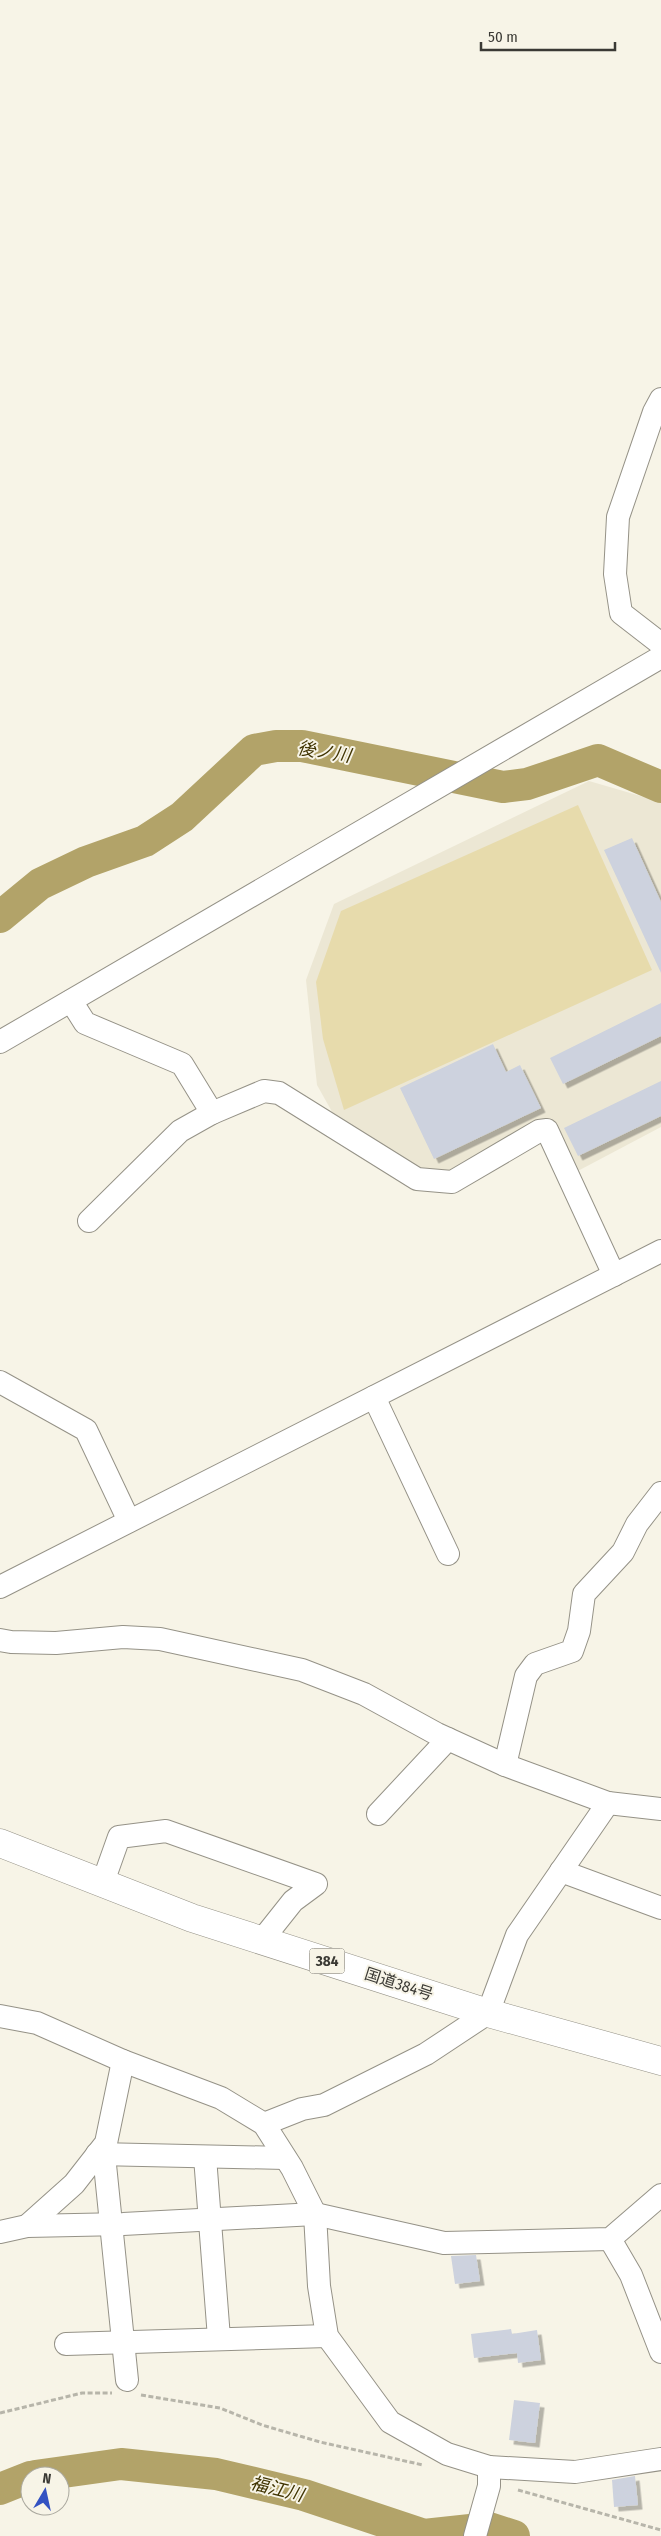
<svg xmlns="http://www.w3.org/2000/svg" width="661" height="2536" font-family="'Fira Sans Condensed','Noto Sans JP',sans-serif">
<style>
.built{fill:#ece7d4}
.green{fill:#e7dbac}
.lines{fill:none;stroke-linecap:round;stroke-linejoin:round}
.river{stroke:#b2a369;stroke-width:32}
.building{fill:#cdd2de;filter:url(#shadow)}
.minor-casing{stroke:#959287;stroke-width:24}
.highway-casing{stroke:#959287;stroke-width:29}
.path{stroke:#b7b5aa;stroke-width:3;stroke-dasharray:5 2.5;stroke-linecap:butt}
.minor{stroke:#fff;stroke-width:22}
.highway{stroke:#fff;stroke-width:28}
.labels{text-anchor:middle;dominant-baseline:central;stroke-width:4;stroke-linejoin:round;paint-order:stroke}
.shield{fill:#f7f4e7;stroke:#73716a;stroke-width:1}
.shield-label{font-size:15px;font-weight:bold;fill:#3a3934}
.street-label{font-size:16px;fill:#3a3934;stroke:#f7f4e7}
.water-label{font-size:18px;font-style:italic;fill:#403402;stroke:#f7f4e7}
</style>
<defs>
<filter id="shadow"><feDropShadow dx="4.5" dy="4.5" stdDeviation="0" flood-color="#0004"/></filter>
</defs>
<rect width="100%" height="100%" fill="#f7f4e7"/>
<path class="built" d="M589,781l72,21v325l-87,46 -24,-50 -102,52 -14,1 -99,-59 -18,-32 -11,-105 28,-76z"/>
<path class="green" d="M578,805l74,165 -308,140 -21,-71 -7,-57 25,-71z"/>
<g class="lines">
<g class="river">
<path d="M0,917l40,-33 46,-22 59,-21 37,-24 72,-67 22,-4h26l201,41 24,-3 71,-24 63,27"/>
<path d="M35,2476l86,-12 95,10 88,21 120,40 65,-7 25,8"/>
<path d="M0,2489l30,-12"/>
</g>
</g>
<g class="building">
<path d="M632,838l29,64v71l-57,-123z"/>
<path d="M661,1003v33l-98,48 -13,-26z"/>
<path d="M493,1044l13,28 14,-7 21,43 -107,51 -34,-71z"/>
<path d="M661,1081v35l-83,40 -14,-28z"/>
<path d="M476,2255l4,26 -25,3 -4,-28z"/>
<path d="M511,2329l1,5 25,-4 4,30 -23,3 -1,-10 -43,5 -3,-24z"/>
<path d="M514,2400l26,3 -5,40 -26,-3z"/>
<path d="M635,2476l3,29 -24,2 -2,-27z"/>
</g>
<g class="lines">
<defs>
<g id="minor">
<path d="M661,399l-7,13 -36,105 -3,57 6,39 40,31"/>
<path d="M71,1001l14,22 97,41 30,49"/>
<path d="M0,1042l661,-385"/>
<path d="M89,1221l91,-90 32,-18 52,-22 15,2 138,86 35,3 87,-51 8,-1 67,145"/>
<path d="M0,1382l86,48 43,91"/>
<path d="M374,1397l74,157"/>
<path d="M0,1587l661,-336"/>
<path d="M0,1640l11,2 45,1 67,-6 37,2 142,31 62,24 73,40 68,31 103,38 53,6"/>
<path d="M505,1765l21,-89 9,-12 37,-13 7,-20 5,-37 39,-42 14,-28 24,-31"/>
<path d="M378,1814l70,-75"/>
<path d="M561,1871l100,37"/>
<path d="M103,1882l16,-45 47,-6 150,53 -23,17 -31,39"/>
<path d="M0,2016l37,7 86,38 98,37 43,26 28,44 23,46 4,72 8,50 63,86 57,32 42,13v19l-14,50"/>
<path d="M264,2124l38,-15 22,-4 102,-51 62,-41 29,-78 91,-132"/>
<path d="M97,2154l188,4"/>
<path d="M104,2155l23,225"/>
<path d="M205,2157l14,181"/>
<path d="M27,2226l47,-42 32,-41 17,-82"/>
<path d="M0,2232l27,-6 96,-2 192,-10 129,29 166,-4 51,-44"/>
<path d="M610,2239l21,36 30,77"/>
<path d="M66,2344l261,-8"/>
<path d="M489,2467l86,5 86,-13"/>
</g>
<path id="highway" d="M0,1843l192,75 296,95 173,48"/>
</defs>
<use href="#minor" class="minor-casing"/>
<use href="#highway" class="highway-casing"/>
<g class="path">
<path d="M141,2395l79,13 42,17 58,17 103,23"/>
<path d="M0,2413l82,-20h30"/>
<path d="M518,2490l143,40"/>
</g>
<use href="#minor" class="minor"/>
<use href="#highway" class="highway"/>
</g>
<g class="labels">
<rect class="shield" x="309.5" y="1948.5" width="35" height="25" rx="4"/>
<g class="shield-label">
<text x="327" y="1961">384</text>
</g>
<g class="street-label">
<text transform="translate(399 1984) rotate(18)">国道384号</text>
</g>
<g class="water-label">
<text transform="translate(324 752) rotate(9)">後ノ川</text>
<text transform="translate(277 2489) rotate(14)">福江川</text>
</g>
</g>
<g transform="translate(45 2491) rotate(9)"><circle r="24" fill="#f7f4e7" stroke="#aba99f"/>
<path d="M0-4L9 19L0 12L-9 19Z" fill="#3352c2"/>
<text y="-8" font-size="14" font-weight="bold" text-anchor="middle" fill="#3a3934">N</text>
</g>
<path d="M481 42v8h134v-8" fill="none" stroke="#3a3934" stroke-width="2.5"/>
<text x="488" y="42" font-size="15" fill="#3a3934" stroke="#f7f4e7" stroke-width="4" paint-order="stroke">50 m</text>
</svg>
